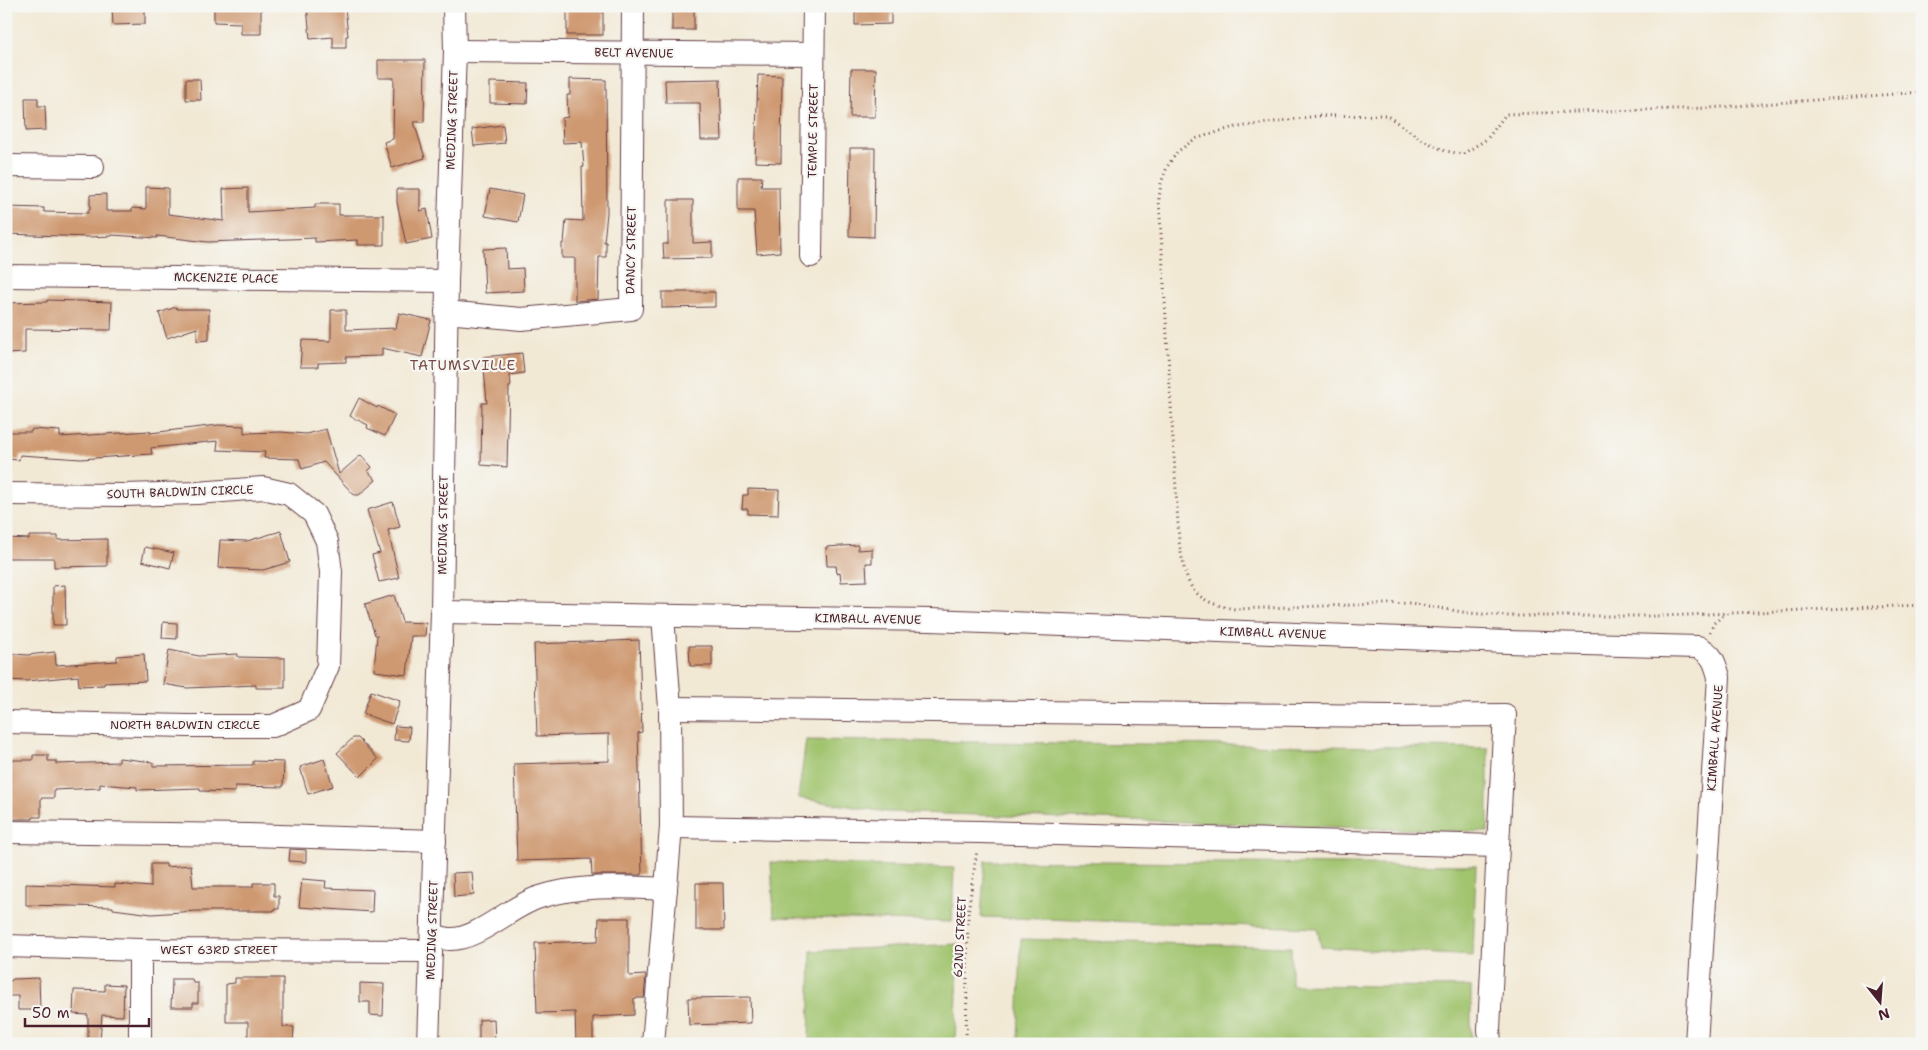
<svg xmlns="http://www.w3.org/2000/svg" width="1928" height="1050" font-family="'Shantell Sans',sans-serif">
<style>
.green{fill:#a1c46e;stroke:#76724c}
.building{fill:#ce986f}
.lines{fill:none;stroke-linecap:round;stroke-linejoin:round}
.minor-casing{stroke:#633d44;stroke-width:24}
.path{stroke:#633d44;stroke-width:3;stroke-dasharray:1 4;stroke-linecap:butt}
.minor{stroke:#fff;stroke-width:22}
.labels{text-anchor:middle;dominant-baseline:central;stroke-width:4.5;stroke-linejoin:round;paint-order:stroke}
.street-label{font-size:12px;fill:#4a1f2b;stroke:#f6f6f2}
.neighbourhood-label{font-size:14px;letter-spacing:1px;fill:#784943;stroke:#f6f6f2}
</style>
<rect width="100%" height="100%" fill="#f6f6f2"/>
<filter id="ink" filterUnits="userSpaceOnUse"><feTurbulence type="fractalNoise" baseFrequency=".02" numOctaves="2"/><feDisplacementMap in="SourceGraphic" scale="10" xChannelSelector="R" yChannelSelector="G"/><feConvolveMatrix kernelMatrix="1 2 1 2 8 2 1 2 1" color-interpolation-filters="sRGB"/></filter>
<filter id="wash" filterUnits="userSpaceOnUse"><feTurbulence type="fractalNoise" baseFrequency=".0096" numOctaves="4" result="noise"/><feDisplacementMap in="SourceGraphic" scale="20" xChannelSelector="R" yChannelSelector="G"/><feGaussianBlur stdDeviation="1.12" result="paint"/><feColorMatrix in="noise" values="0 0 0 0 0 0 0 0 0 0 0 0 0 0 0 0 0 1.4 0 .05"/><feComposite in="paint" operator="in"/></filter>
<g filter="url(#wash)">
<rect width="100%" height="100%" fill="#f2e9d5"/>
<g class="green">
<path d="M806,740l682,8v84l-602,-20 -88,-14z"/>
<path d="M985,861l491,4 -3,91 -152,-9 -4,-19 -336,-11z"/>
<path d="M771,862l183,6 -2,54 -178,-5z"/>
<path d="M1021,939l270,8v38l180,2v57h-453z"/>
<path d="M959,944l-4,100h-146l2,-93z"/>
</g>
<g id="blocks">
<g class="building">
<path d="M112,6h33v18l-32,1z"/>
<path d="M214,6h47v28h-20v-11l-27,-1z"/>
<path d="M307,6h22v3l16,-2 3,29h-2v12h-13v-11l-23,2z"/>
<rect x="567" y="6" width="36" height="29"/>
<rect x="672" y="6" width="22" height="24"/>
<path d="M855,6h36v18l-36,1z"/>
<path d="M378,60h47l-1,62h-10l11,36 -33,10 -8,-26 9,-3 1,-61h-16z"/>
<path d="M851,69h25l-1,48h-25z"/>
<path d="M758,75l24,1 -1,87 -26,-1z"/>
<path d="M186,79h14l1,21h-15z"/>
<path d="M570,79l36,1 1,133 -3,29h2v15h-7l-1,42 -23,2v-43h-13v-15h2l2,-23 17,1 -1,-54h2l-2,-25 -19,1 -1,-25 6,-1 -1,-22h3z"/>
<path d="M720,79l2,61h-21l-1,-37h-34l-1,-23z"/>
<path d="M490,82l38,1 -1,21 -37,-1z"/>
<path d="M25,98h13v8h7l1,24 -20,1z"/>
<path d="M503,125l2,18 -31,3 -2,-17z"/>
<path d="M850,148h25l-1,89 -25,-1z"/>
<path d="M738,177h24l-1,10h18l1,65 -23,2 -3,-43h-16z"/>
<path d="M146,187l22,1v26l56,7 -1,-32 25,-1v24l67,-4v-4h24v11h45v30h-26v-5l-43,2v-4l-107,4 -51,-6v2l-45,-3v1l-23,1 -83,-3v-27l38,1v4l44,1v-3h2v-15l16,-1v17h26v-3l14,1z"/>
<path d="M397,189h23v22l7,-2 5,30 -26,5 -9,-42z"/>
<path d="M490,189l33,6 -5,27 -33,-6z"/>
<path d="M668,200h25v43l19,-1v16l-48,1 -1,-15h5z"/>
<path d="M506,248l1,21 16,-1 1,23 -39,2 -2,-44z"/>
<path d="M662,292h53v15l-53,1z"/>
<path d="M47,300l65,2 -1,28 -86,-1v24l-19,1v-51l41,-1z"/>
<path d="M176,307l1,2h32v31l-12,1v-13l-30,10 -8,-25z"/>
<path d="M331,310h15v20l50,-2 3,-15 32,7 -9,37 -40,-9v8l-36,1v5l-28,1v4h-18l2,-27 29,1z"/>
<path d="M522,353l2,20 -14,2 1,11 -2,1 -2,80 -26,-2 1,-62h5l-4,-46z"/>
<path d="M359,398l18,10 1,-2 17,9 -10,21 -18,-8 1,-3 -18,-9z"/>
<path d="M218,425l26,1v7l37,-1 25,2 20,-5 13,45 22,-19 11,12 -4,4 8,9 -17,15h-5l-30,-33 -22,7 -3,-10 -35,-1 1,-6 -48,-2 1,-9 -67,7 1,6 -71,5 -61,-4 -1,5 -13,-1v-27h25l1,-3 28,2v6l90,-6v2z"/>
<path d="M748,489l31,1 -1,25 -30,-1v-5h-6l1,-14h5z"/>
<path d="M393,502l7,25 -12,3 11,48 -20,4 -7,-27 8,-2 -13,-43z"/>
<path d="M281,531l9,31 -27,8 -45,-2 2,-28 27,1z"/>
<path d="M29,536h29v4l49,-1v27l-53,1v-9h-48v-20l23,1z"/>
<path d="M858,545v5l14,-1v14h-6l1,18 -26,1 -1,-10 -3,1 -1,-7h-9l-1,-19z"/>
<path d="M145,547l29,6 -4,15 -28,-7z"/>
<path d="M65,585l1,40h-13v-39z"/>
<path d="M394,595l8,27 24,1 -1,13h-14l-4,39 -33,-4 3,-36h-2l-10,-31z"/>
<path d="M163,622l14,1v16l-15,-1z"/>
<path d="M639,640l3,92 -4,1 4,142h-50l-1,-16 -74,2 -3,-97 95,-3v-27l-72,2 -3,-92z"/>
<path d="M689,646h23v20h-22z"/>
<path d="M169,650l30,6 39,-2v3l47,1v30h-29v-3l-69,3 -24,-4z"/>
<path d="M55,652l1,13 61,-4v-5l27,-2 2,27 -42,2v2l-25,1 -1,-10 -51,5 -21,-1v-27l21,2z"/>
<path d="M371,691l29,10 -8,23 -29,-10z"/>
<path d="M395,726l15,1 -1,14 -15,-1z"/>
<path d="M353,738h5l20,21 -18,18 -23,-24z"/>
<path d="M33,755h15v6h8v3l63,-2v-4l34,4v4l100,-1v-4l31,1 -1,25 -48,-1v6l-35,-1v-3l-63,2v-3l-37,-3v4l-46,2v8h-13v19h-8v2h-27v-59h27z"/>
<path d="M324,759l9,27 -25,8 -8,-27z"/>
<path d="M290,849l16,1v12l-17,-1z"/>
<path d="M151,864h15v3l25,-2 2,22h60v-4h21v13h5v13h-5v2h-78l-44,3 -39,-5v-2l-87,-2v-21l89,3v-3l36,3z"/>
<path d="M472,872l2,23 -20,2 -1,-24z"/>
<path d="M302,879l24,2 -1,7 48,2 -1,22 -73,-5z"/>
<path d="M696,883h27l1,47h-28z"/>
<path d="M599,918h30v58l17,-1 -2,23h-10v17l-41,2v27h-17l-1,-32 -38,1 -2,-70 63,-2z"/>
<path d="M39,978l1,32h-22v-14h-11v-15h4l2,-2z"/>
<path d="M235,978h48v49h11l-1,17h-45v-22h-22v-38l9,-1z"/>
<path d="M172,979h20l1,4h5v20h-5v4h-22z"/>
<path d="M360,983l24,1 -1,32 -13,-1v-13h-10z"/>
<path d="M105,984l19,1 -1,31 -21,-1 -2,26h-12v-26l-15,-1 1,-24 31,1z"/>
<path d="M750,997l1,26 -62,2 -1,-27z"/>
<path d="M494,1019l1,25h-16v-24z"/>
</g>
</g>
</g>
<g filter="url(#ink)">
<use href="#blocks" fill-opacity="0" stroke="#633d44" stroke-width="1"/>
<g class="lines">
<defs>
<g id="minor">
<path d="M455,51l358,3"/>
<path d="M6,166l87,1"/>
<path d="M811,256l3,-250"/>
<path d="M6,276l441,5"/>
<path d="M446,312l75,7 110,-10 2,-303"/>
<path d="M6,494l117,1 74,-2 66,-5 26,6 25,20 13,27 4,31 -3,94 -19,44 -36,16h-85l-182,-4"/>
<path d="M442,612l488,8 578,22 190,5c15,7 17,16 21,30l-23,367"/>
<path d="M670,708l718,8 117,-1 -7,131"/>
<path d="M671,827l309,5 518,14 -9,183 1,15"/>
<path d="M6,832l243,3 186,6"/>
<path d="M432,935c6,1 12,4 18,4 28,1 62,-34 90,-42 42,-13 83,-10 126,-8"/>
<path d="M6,946l134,4 291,1"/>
<path d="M140,950v94"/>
<path d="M428,1044l14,-432 5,-331 8,-230 -1,-45"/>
<path d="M653,1044l18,-217 -1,-119 -7,-92"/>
</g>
</defs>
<use href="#minor" class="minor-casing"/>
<g class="path">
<path d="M1922,92l-213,16 -203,6 -19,25 -24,15 -18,-3 -24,-12 -35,-24 -69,1 -86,12 -36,11 -18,13 -10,15 -6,16 -2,16 20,342c7,42 9,60 56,68l176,-6 57,10 39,3h155l260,-11"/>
<path d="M1710,632l4,-9 11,-9"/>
<path d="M966,1044l2,-131 9,-63"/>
</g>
<use href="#minor" class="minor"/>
</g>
</g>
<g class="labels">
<g class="street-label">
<text transform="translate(634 53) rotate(1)">BELT AVENUE</text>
<text transform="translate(452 120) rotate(-88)">MEDING STREET</text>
<text transform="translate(813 131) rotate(-89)">TEMPLE STREET</text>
<text transform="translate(631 250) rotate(-89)">DANCY STREET</text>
<text transform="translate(226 278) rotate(1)">MCKENZIE PLACE</text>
<text transform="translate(180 492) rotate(-2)">SOUTH BALDWIN CIRCLE</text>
<text transform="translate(443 525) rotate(-89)">MEDING STREET</text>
<text transform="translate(868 619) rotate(1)">KIMBALL AVENUE</text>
<text transform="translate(1273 633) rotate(2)">KIMBALL AVENUE</text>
<text x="185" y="725">NORTH BALDWIN CIRCLE</text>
<text transform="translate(1715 738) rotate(-86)">KIMBALL AVENUE</text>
<text transform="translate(432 930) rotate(-88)">MEDING STREET</text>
<text transform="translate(960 937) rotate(-87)">62ND STREET</text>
<text x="219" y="950">WEST 63RD STREET</text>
</g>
<g class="neighbourhood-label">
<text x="463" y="365">TATUMSVILLE</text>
</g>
</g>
<rect width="1928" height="1050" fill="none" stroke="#f6f6f2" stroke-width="25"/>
<g transform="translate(1880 1002) rotate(163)" stroke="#f6f6f2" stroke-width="4" paint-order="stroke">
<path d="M0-4L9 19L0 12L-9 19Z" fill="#4a1f2b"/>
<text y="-8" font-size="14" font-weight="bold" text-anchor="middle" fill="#4a1f2b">N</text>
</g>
<path d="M25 1018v8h124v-8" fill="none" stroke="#4a1f2b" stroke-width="2.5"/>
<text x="32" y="1018" font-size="15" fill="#4a1f2b" stroke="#f6f6f2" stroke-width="4" paint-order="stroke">50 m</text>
</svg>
